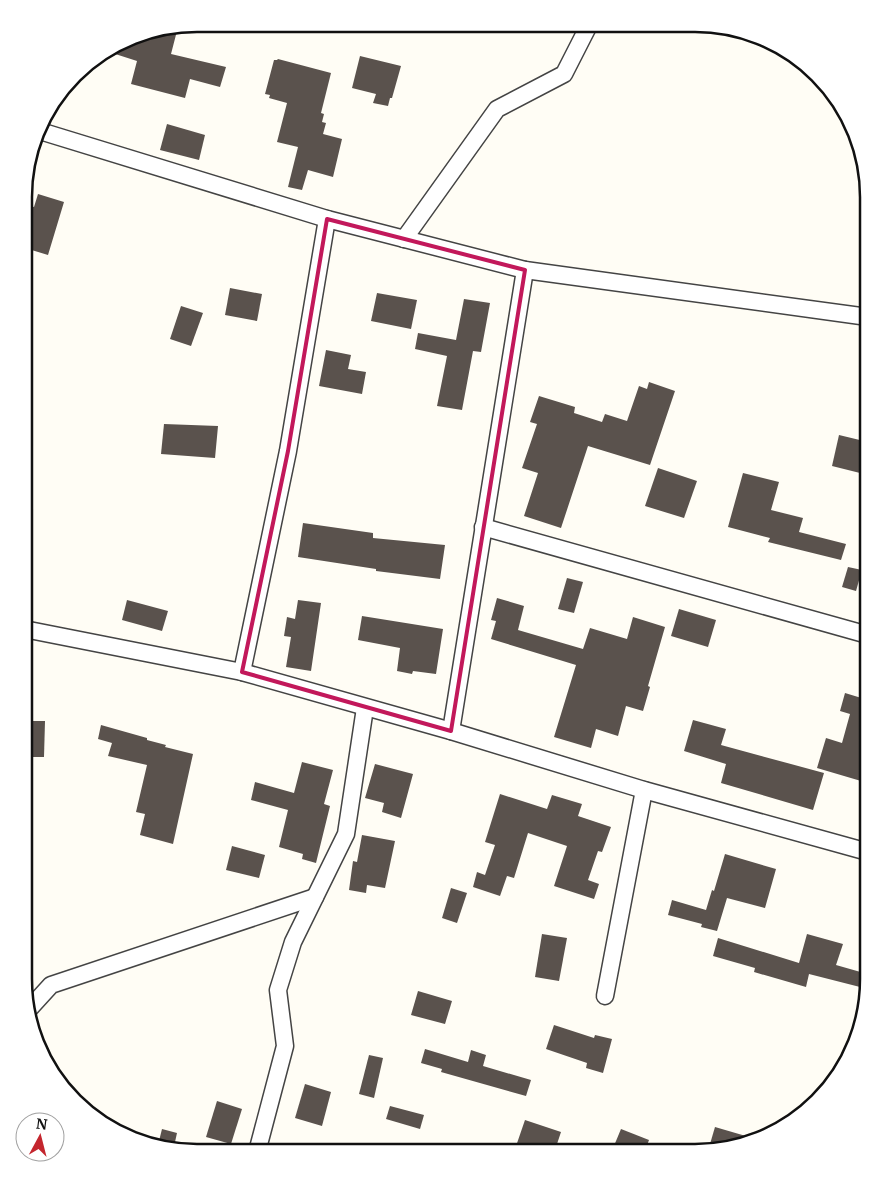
<svg xmlns="http://www.w3.org/2000/svg" width="892" height="1177" font-family="Merriweather,serif">
<style>
.building{fill:#5a524d}
.lines{fill:none;stroke-linecap:round;stroke-linejoin:round}
.minor-casing{stroke:#444;stroke-width:19}
.minor{stroke:#fff;stroke-width:16}
.marked{fill:none;stroke:#c2185b;stroke-width:4;stroke-linejoin:round}
.rim{fill:none;stroke:#111;stroke-width:2.5}
</style>
<rect width="100%" height="100%" fill="#fffdf5"/>
<g class="building">
<path d="M178,27l-7,27 55,13 -6,20 -30,-8 -5,19 -54,-14 6,-23 -28,-9 33,-19z"/>
<path d="M360,56l41,10 -9,32h-2l-2,8 -15,-3 3,-9 -24,-6z"/>
<path d="M278,59l53,14 -10,40 3,1 -2,8 4,1 -3,11 19,5 -9,38 -25,-7 -6,20 -14,-3 10,-40 -21,-5 10,-39 -18,-5 1,-3 -5,-1 9,-34h3z"/>
<path d="M167,124l38,11 -6,25 -39,-10z"/>
<path d="M38,194l26,8 -16,53 -23,-7v-44l9,3z"/>
<path d="M230,288l32,6 -5,27 -32,-6z"/>
<path d="M377,293l40,7 -6,29 -40,-8z"/>
<path d="M464,299l26,4 -9,49 -8,-1 -11,59 -25,-4 10,-50 -32,-7 3,-16 38,7z"/>
<path d="M181,306l22,7 -12,33 -21,-7z"/>
<path d="M326,350l25,5 -3,14 18,3 -4,22 -43,-8z"/>
<path d="M649,382l26,9 -25,74 -62,-19 -27,82 -37,-12 14,-43 -16,-5 15,-44 -7,-2 9,-26 36,11 -1,6 28,9 3,-8 22,7 12,-35 8,3z"/>
<path d="M164,424l54,2 -3,32 -54,-4z"/>
<path d="M839,435l29,7v33l-36,-9z"/>
<path d="M658,468l39,13 -13,37 -39,-12z"/>
<path d="M743,473l36,9 -8,28 32,8 -4,14 47,12 -5,16 -73,-18 2,-4 -42,-11z"/>
<path d="M303,523l70,10v5l72,7 -5,34 -64,-8v-2l-78,-12z"/>
<path d="M848,567l14,3 -6,21 -14,-4z"/>
<path d="M567,578l16,4 -9,31 -16,-4z"/>
<path d="M497,598l27,8 -6,24 65,19 7,-21 37,11 6,-22 32,10 -17,59 2,1 -7,24 -17,-5 -8,30 -22,-7 -5,19 -37,-11 22,-72 -85,-26 5,-18 -5,-1z"/>
<path d="M127,600l41,11 -6,20 -40,-11z"/>
<path d="M298,600l23,3 -10,68 -25,-4 5,-30 -7,-1 3,-19 8,2z"/>
<path d="M679,609l37,11 -8,27 -37,-11z"/>
<path d="M362,616l81,13 -7,45 -23,-3 -1,3 -15,-3 3,-23 -42,-8z"/>
<path d="M845,693l23,7v59l-7,22 -44,-13 9,-30 16,5 8,-29 -10,-3z"/>
<path d="M693,720l33,9 -5,16 103,28 -11,37 -92,-27 5,-19 -42,-13z"/>
<path d="M24,721h21l-1,36h-20z"/>
<path d="M101,725l46,13v2l19,5 -1,2 28,7 -20,90 -33,-9 5,-21 -9,-2 11,-47 -39,-9 4,-13 -14,-4z"/>
<path d="M302,762l31,8 -9,34 6,2 -14,57 -14,-4 1,-5 -24,-7 9,-37 -37,-10 4,-18 39,11z"/>
<path d="M375,764l38,10 -12,44 -19,-6 2,-9 -19,-5z"/>
<path d="M500,794l47,15 5,-14 30,9 -4,12 33,11 -9,25 -4,-1 -10,29 11,4 -5,15 -40,-13 13,-40 -39,-13 -14,45 -7,-2 -7,20 -27,-9 4,-15 8,3 10,-30 -10,-3z"/>
<path d="M362,835l33,6 -10,47 -18,-3 -1,8 -17,-3 4,-29 4,1z"/>
<path d="M232,846l33,9 -6,23 -33,-8z"/>
<path d="M725,854l51,15 -11,39 -38,-10 -10,33 -16,-4 1,-3 -34,-9 4,-15 34,10 6,-20 2,1z"/>
<path d="M451,888l16,5 -10,30 -15,-5z"/>
<path d="M542,934l25,4 -8,43 -24,-4z"/>
<path d="M807,934l36,10 -7,21 28,8 -4,14 -51,-13 -3,13 -52,-15 1,-4 -42,-12 5,-18 81,25z"/>
<path d="M418,991l34,10 -7,23 -34,-9z"/>
<path d="M554,1025l40,13 1,-3 17,4 -9,34 -17,-5 1,-5 -41,-14z"/>
<path d="M425,1049l43,13 3,-12 15,5 -3,11 48,14 -5,16 -85,-24 1,-3 -21,-6z"/>
<path d="M369,1055l14,3 -9,40 -15,-4z"/>
<path d="M305,1084l26,8 -9,34 -27,-8z"/>
<path d="M217,1101l25,8 -11,35 -25,-7z"/>
<path d="M390,1106l34,9 -4,14 -34,-10z"/>
<path d="M525,1120l36,12 -7,21h-26l-13,-4z"/>
<path d="M715,1127l41,12 -35,8 -11,-3z"/>
<path d="M162,1129l15,4 -4,18 -15,-6z"/>
<path d="M621,1129l28,11 -5,13h-33z"/>
</g>
<g class="lines">
<defs>
<g id="minor">
<path d="M40,131l287,88 198,51 343,47"/>
<path d="M404,239l93,-130 67,-35 25,-49"/>
<path d="M483,527l385,108"/>
<path d="M24,629l218,43 209,59 193,59 224,62"/>
<path d="M242,672l46,-221 39,-232"/>
<path d="M451,731l74,-461"/>
<path d="M605,996l39,-206"/>
<path d="M30,1008l21,-23 264,-88"/>
<path d="M257,1152l28,-106 -7,-56 15,-48 53,-108 19,-126"/>
</g>
</defs>
<use href="#minor" class="minor-casing"/>
<use href="#minor" class="minor"/>
</g>
<path class="marked" d="M327,219l198,51 -74,461 -209,-59 46,-221z"/>
<path d="M0 0H892V1177H0ZM197 32H695A165 165 0 0 1 860 197V979A165 165 0 0 1 695 1144H197A165 165 0 0 1 32 979V197A165 165 0 0 1 197 32Z" fill="#fff" fill-rule="evenodd"/>
<path class="rim" d="M197 32H695A165 165 0 0 1 860 197V979A165 165 0 0 1 695 1144H197A165 165 0 0 1 32 979V197A165 165 0 0 1 197 32Z"/>
<g transform="translate(40 1137) rotate(7)"><circle r="24" fill="#ffffff" stroke="#a0a0a0"/>
<path d="M0-4L9 19L0 12L-9 19Z" fill="#c4262e"/>
<text y="-8" font-size="14" font-weight="bold" text-anchor="middle" fill="#111111">N</text>
</g>
</svg>
